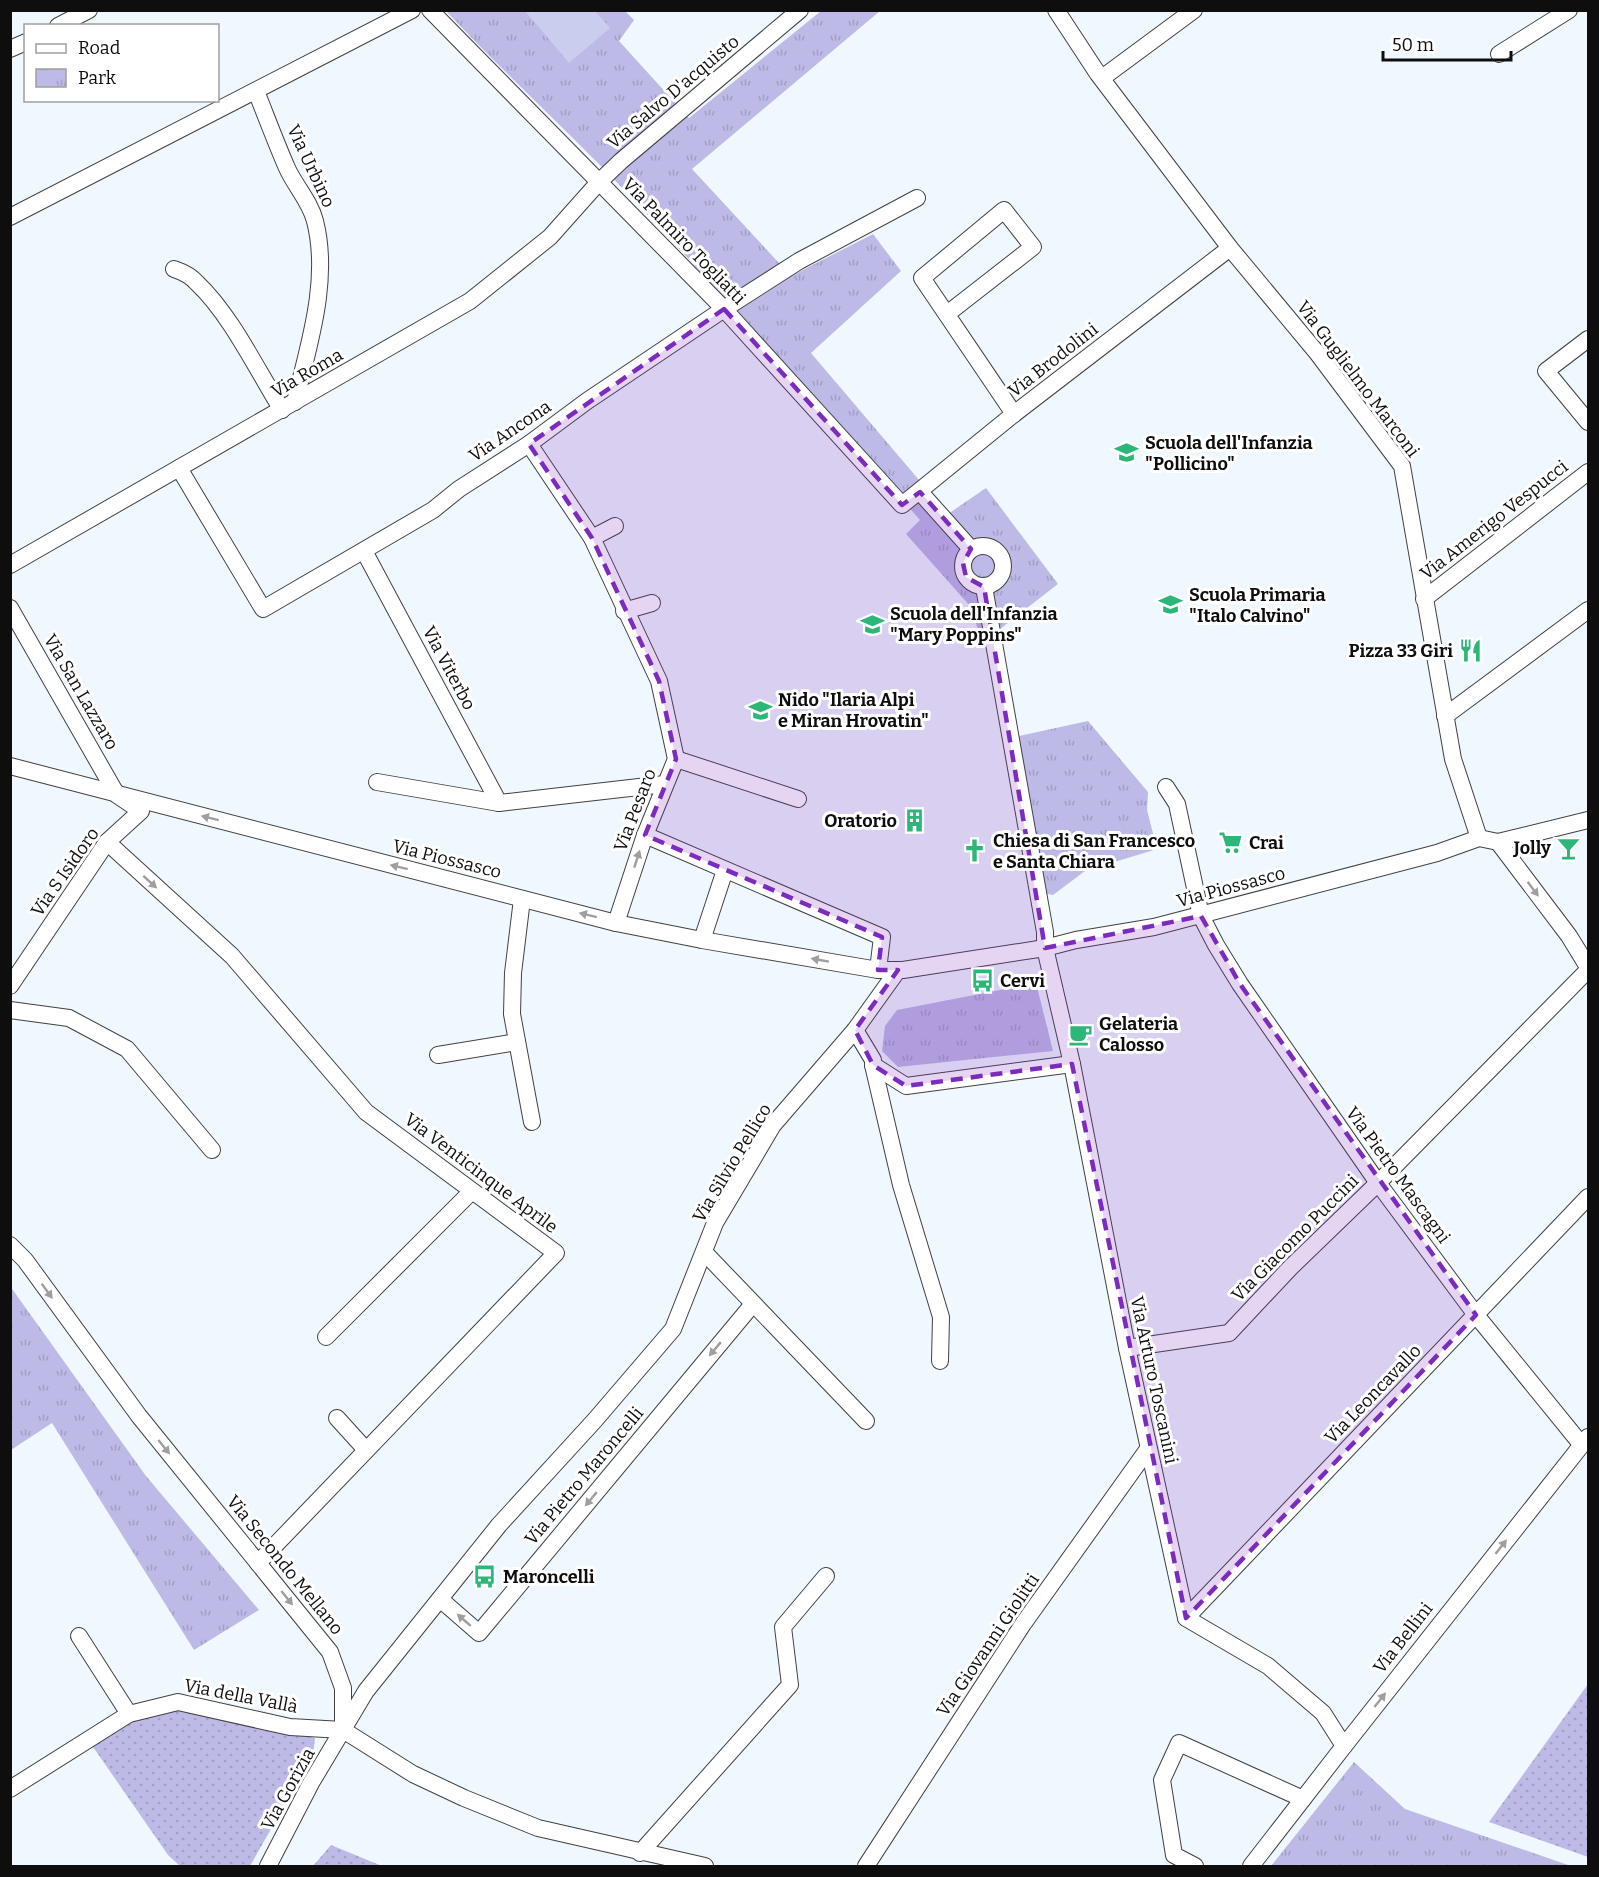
<svg xmlns="http://www.w3.org/2000/svg" width="1599" height="1877" font-family="Bitter,serif">
<style>
.grass{fill:url(#grass-dots)}
.park{fill:url(#park-tufts)}
.pitch{fill:#cbcdef}
.lines{fill:none;stroke-linecap:round;stroke-linejoin:round}
.minor-casing{stroke:#414141;stroke-width:18}
.minor{stroke:#fff;stroke-width:16}
.oneway{fill:#9f9f9f}
.marked{fill:#7b2cbf;fill-opacity:0.2;stroke:#7b2cbf;stroke-width:4.5;stroke-dasharray:12 8;stroke-linejoin:round}
.labels{text-anchor:middle;dominant-baseline:central;stroke-width:6;stroke-linejoin:round;paint-order:stroke}
.street-label{font-size:18px;fill:#0e0e0e;stroke:#fff}
.poi-label{font-size:18px;font-weight:bold;fill:#0e0e0e;stroke:#fff;text-anchor:start}
</style>
<defs>
<pattern id="grass-dots" width="8" height="8" patternUnits="userSpaceOnUse" patternTransform="scale(1.5)"><rect width="8" height="8" fill="#bdbae7"/><path d="M2 2h.1M6 6h.1" fill="none" stroke="#a19fc5" stroke-width="1.8" stroke-linecap="round"/></pattern>
<pattern id="park-tufts" width="24" height="20" patternUnits="userSpaceOnUse" patternTransform="scale(1.5)"><rect width="24" height="20" fill="#bdbae7"/><path d="M3 7l-1-3M5 7V3M7 7l1-3M15 17l-1-3M17 17v-4M19 17l1-3" fill="none" stroke="#a19fc5"/></pattern>
</defs>
<rect width="100%" height="100%" fill="#eff8fe"/>
<g class="grass">
<path d="M1588,1684v173l-99,-35z"/>
<path d="M178,1708l137,30 -2,17 -63,111h-70l-12,-11 -77,-111 44,-26z"/>
<path d="M331,1845l51,21h-69z"/>
</g>
<g class="park">
<path d="M446,11h179l9,9 -15,21 70,77 132,-107h59l-188,158 99,107 82,-42 28,37 -90,82 137,161 38,-26 72,96 -76,59 -11,-36 -65,-73 14,-14c-95,-108 -189,-217 -288,-322 -61,-64 -126,-123 -186,-187z"/>
<path d="M1088,721l60,71 -1,18 10,39 -72,22 -32,24 -10,-2 -24,-157z"/>
<path d="M1036,983l17,68 -155,16 -16,-16 3,-25 12,-16z"/>
<path d="M10,1286l136,190 113,134 -65,40 -142,-227 -41,27z"/>
<path d="M1354,1762l51,47 166,57h-300z"/>
</g>
<path class="pitch" d="M525,11h70l15,17 -41,35z"/>
<g class="lines">
<defs>
<g id="minor">
<path d="M430,10l294,299 178,196 112,-91 216,-166"/>
<path d="M1056,10l42,64 132,174 88,106 84,112 51,293 26,79"/>
<path d="M58,26l31,-16"/>
<path d="M10,49l16,-7"/>
<path d="M1499,54l70,-44"/>
<path d="M1102,78l92,-68"/>
<path d="M256,91c10,25 20,52 31,77 8,18 23,33 28,53 15,59 -6,123 -20,181"/>
<path d="M10,217l402,-207"/>
<path d="M174,269c9,3 17,7 23,14 34,32 60,87 85,127"/>
<path d="M947,314l86,-67 -29,-37 -82,68 92,136"/>
<path d="M1588,339l-42,32 42,51"/>
<path d="M529,444l63,94 67,143 17,78 -31,76 -29,88"/>
<path d="M179,468l84,141 170,-99 26,-21 70,-45 58,-43 137,-92 75,-48 118,-63"/>
<path d="M920,492l51,57"/>
<path d="M592,538l23,-12"/>
<circle cx="983" cy="566" r="20"/>
<path d="M364,551l135,252 166,-19"/>
<path d="M10,565l460,-264 80,-64 49,-55 22,-21 179,-151"/>
<path d="M984,587l61,345v16l27,116 55,284 59,270 82,48 55,47 21,33"/>
<path d="M1424,599l164,-127"/>
<path d="M10,608l107,187 24,16 -34,31 -97,144"/>
<path d="M624,611l28,-8"/>
<path d="M1445,716l143,-106"/>
<path d="M676,759l122,40"/>
<path d="M10,766l606,157 86,17 176,30h25l142,-22 31,-8 78,-13 283,-74 42,-15 19,4 90,-22"/>
<path d="M377,782l122,21"/>
<path d="M1166,787l11,17 24,112 15,29 24,39 138,199 98,132 105,129"/>
<path d="M645,835l237,102 -4,33"/>
<path d="M107,842l125,114 134,156 190,141 -298,310"/>
<path d="M1498,842l71,94 19,31"/>
<path d="M522,899l-9,74 -1,41 20,108"/>
<path d="M702,940l23,-70"/>
<path d="M10,1010l59,8 58,31 85,101"/>
<path d="M855,1030l18,30v5l33,21 166,-22"/>
<path d="M438,1055l79,-13"/>
<path d="M873,1065l28,120 40,132 -1,44"/>
<path d="M10,1245l15,15 114,156 191,236 13,36v40"/>
<path d="M704,1252l162,169"/>
<path d="M326,1337l146,-146"/>
<path d="M1127,1348l102,-15 61,-65 88,-85 210,-213"/>
<path d="M337,1418l29,32"/>
<path d="M440,1599l39,34 274,-329"/>
<path d="M1186,1618l402,-421"/>
<path d="M79,1636l50,78"/>
<path d="M10,1789l119,-75 49,-12 112,25 53,3 70,44 51,24 74,30 167,38"/>
<path d="M640,1853l150,-168 -7,-58 43,-51"/>
<path d="M268,1866l43,-83 55,-92 133,-166 96,-105 78,-91 42,-106 58,-98 82,-95 43,-60"/>
<path d="M866,1866l157,-242 125,-175"/>
<path d="M1195,1866l-21,-11 -12,-75 17,-37 124,56"/>
<path d="M1251,1866l93,-120 244,-309"/>
</g>
</defs>
<use href="#minor" class="minor-casing"/>
<use href="#minor" class="minor"/>
</g>
<defs><path id="oneway-solid" d="M-6-.8H1V-3.2L6.5 0L1 3.2V.8H-6Z" transform="scale(1.5)"/></defs>
<g class="oneway">
<use href="#oneway-solid" transform="translate(210 818) rotate(-166)"/>
<use href="#oneway-solid" transform="translate(637 859) rotate(-72)"/>
<use href="#oneway-solid" transform="translate(399 867) rotate(-166)"/>
<use href="#oneway-solid" transform="translate(150 882) rotate(42)"/>
<use href="#oneway-solid" transform="translate(1533 889) rotate(53)"/>
<use href="#oneway-solid" transform="translate(588 915) rotate(-166)"/>
<use href="#oneway-solid" transform="translate(820 960) rotate(-170)"/>
<use href="#oneway-solid" transform="translate(47 1291) rotate(54)"/>
<use href="#oneway-solid" transform="translate(715 1349) rotate(130)"/>
<use href="#oneway-solid" transform="translate(164 1447) rotate(51)"/>
<use href="#oneway-solid" transform="translate(591 1499) rotate(130)"/>
<use href="#oneway-solid" transform="translate(1501 1547) rotate(-52)"/>
<use href="#oneway-solid" transform="translate(287 1598) rotate(51)"/>
<use href="#oneway-solid" transform="translate(464 1620) rotate(-139)"/>
<use href="#oneway-solid" transform="translate(1380 1700) rotate(-52)"/>
</g>
<path class="marked" d="M724,309l178,196 18,-13 51,57 -8,14 3,14 18,10 61,361 156,-32 39,68 236,331 -290,303 -114,-554 -166,22 -33,-21 -18,-35 43,-60h-20l4,-33 -237,-102 31,-76 -17,-78 -67,-143 -63,-94z"/>
<defs>
<symbol id="school-bare" viewBox="-9 -9 18 18"><path d="M0-5L7-2L0 1L-7-2ZM-4 1L0 2.5L4 1V4Q0 6-4 4Z" fill="#2cb778" stroke="#fff" stroke-width="2.5" paint-order="stroke"/></symbol>
<symbol id="restaurant-bare" viewBox="-9 -9 18 18"><path d="M-5-6h1v4h1v-4h1v4h1v-4h1v5L-1.5 .5V6h-2V.5L-5-1ZM5-6V6H3V1.5H1.5Q1.5-4 5-6Z" fill="#2cb778" stroke="#fff" stroke-width="2.5" paint-order="stroke"/></symbol>
<symbol id="building-bare" viewBox="-9 -9 18 18"><path d="M-4-6H4V6H1V3H-1V6H-4ZM-2.5-4.3h1.7v1.8h-1.7ZM.8-4.3h1.7v1.8H.8ZM-2.5-1h1.7V.8h-1.7ZM.8-1h1.7V.8H.8Z" fill="#2cb778" stroke="#fff" stroke-width="2.5" paint-order="stroke"/></symbol>
<symbol id="supermarket-bare" viewBox="-9 -9 18 18"><path d="M-6-5.5h2.5l.6 2H6L4.5 2H-2.5L-4.4-4H-6ZM-1.5 3.2a1.3 1.3 0 1 0 .1 0ZM3 3.2a1.3 1.3 0 1 0 .1 0Z" fill="#2cb778" stroke="#fff" stroke-width="2.5" paint-order="stroke"/></symbol>
<symbol id="bar-bare" viewBox="-9 -9 18 18"><path d="M-6-5H6L.8 .8V4.5H3.5V6h-7V4.5H-.8V.8Z" fill="#2cb778" stroke="#fff" stroke-width="2.5" paint-order="stroke"/></symbol>
<symbol id="church-bare" viewBox="-9 -9 18 18"><path d="M-1.2-6h2.4v3.5h3.3v2.4h-3.3V6h-2.4V-.1h-3.3v-2.4h3.3Z" fill="#2cb778" stroke="#fff" stroke-width="2.5" paint-order="stroke"/></symbol>
<symbol id="bus-bare" viewBox="-9 -9 18 18"><path d="M-5-6H5V4H4V6H2V4H-2V6H-4V4H-5ZM-3.5-4V0h7V-4ZM-3.5 1.2v1.5H-2V1.2ZM2 1.2v1.5H3.5V1.2Z" fill="#2cb778" stroke="#fff" stroke-width="2.5" paint-order="stroke"/></symbol>
<symbol id="cafe-bare" viewBox="-9 -9 18 18"><path d="M-5.5-4.5H6V0H3Q3 3.5 0 3.5H-2.5Q-5.5 3.5-5.5 0ZM3-3.2v2h1.7v-2ZM-6 4.5H4V6H-6Z" fill="#2cb778" stroke="#fff" stroke-width="2.5" paint-order="stroke"/></symbol>
</defs>
<g fill-rule="evenodd">
<use href="#school-bare" x="1110" y="436" width="33" height="33"/>
<use href="#school-bare" x="1154" y="588" width="33" height="33"/>
<use href="#school-bare" x="856" y="608" width="33" height="33"/>
<use href="#restaurant-bare" x="1454" y="634" width="33" height="33"/>
<use href="#school-bare" x="744" y="694" width="33" height="33"/>
<use href="#building-bare" x="898" y="804" width="33" height="33"/>
<use href="#supermarket-bare" x="1214" y="826" width="33" height="33"/>
<use href="#bar-bare" x="1552" y="832" width="33" height="33"/>
<use href="#church-bare" x="958" y="834" width="33" height="33"/>
<use href="#bus-bare" x="966" y="964" width="33" height="33"/>
<use href="#cafe-bare" x="1064" y="1018" width="33" height="33"/>
<use href="#bus-bare" x="468" y="1560" width="33" height="33"/>
</g>
<g class="labels">
<g class="street-label">
<text transform="translate(673 92) rotate(-40)">Via Salvo D'acquisto</text>
<text transform="translate(311 166) rotate(65)">Via Urbino</text>
<text transform="translate(684 241) rotate(46)">Via Palmiro Togliatti</text>
<text transform="translate(1053 360) rotate(-38)">Via Brodolini</text>
<text transform="translate(307 373) rotate(-30)">Via Roma</text>
<text transform="translate(1358 379) rotate(53)">Via Guglielmo Marconi</text>
<text transform="translate(510 431) rotate(-34)">Via Ancona</text>
<text transform="translate(1494 520) rotate(-38)">Via Amerigo Vespucci</text>
<text transform="translate(449 668) rotate(62)">Via Viterbo</text>
<text transform="translate(81 692) rotate(60)">Via San Lazzaro</text>
<text transform="translate(635 810) rotate(-69)">Via Pesaro</text>
<text transform="translate(447 859) rotate(14)">Via Piossasco</text>
<text transform="translate(65 872) rotate(-55)">Via S Isidoro</text>
<text transform="translate(1231 887) rotate(-15)">Via Piossasco</text>
<text transform="translate(732 1163) rotate(-59)">Via Silvio Pellico</text>
<text transform="translate(481 1173) rotate(37)">Via Venticinque Aprile</text>
<text transform="translate(1398 1175) rotate(54)">Via Pietro Mascagni</text>
<text transform="translate(1295 1238) rotate(-45)">Via Giacomo Puccini</text>
<text transform="translate(1154 1380) rotate(78)">Via Arturo Toscanini</text>
<text transform="translate(1373 1394) rotate(-46)">Via Leoncavallo</text>
<text transform="translate(584 1476) rotate(-50)">Via Pietro Maroncelli</text>
<text transform="translate(285 1565) rotate(51)">Via Secondo Mellano</text>
<text transform="translate(1403 1638) rotate(-52)">Via Bellini</text>
<text transform="translate(988 1645) rotate(-56)">Via Giovanni Giolitti</text>
<text transform="translate(241 1696) rotate(11)">Via della Vallà</text>
<text transform="translate(288 1789) rotate(-61)">Via Gorizia</text>
</g>
<g class="poi-label">
<text x="1145" y="443">Scuola dell'Infanzia<tspan x="1145" dy="21">"Pollicino"</tspan></text>
<text x="1189" y="595">Scuola Primaria<tspan x="1189" dy="21">"Italo Calvino"</tspan></text>
<text x="890" y="614">Scuola dell'Infanzia<tspan x="890" dy="21">"Mary Poppins"</tspan></text>
<text x="1453" y="651" text-anchor="end">Pizza 33 Giri</text>
<text x="778" y="700">Nido "Ilaria Alpi<tspan x="778" dy="21">e Miran Hrovatin"</tspan></text>
<text x="897" y="821" text-anchor="end">Oratorio</text>
<text x="993" y="841">Chiesa di San Francesco<tspan x="993" dy="21">e Santa Chiara</tspan></text>
<text x="1249" y="843">Crai</text>
<text x="1551" y="848" text-anchor="end">Jolly</text>
<text x="1000" y="981">Cervi</text>
<text x="1099" y="1024">Gelateria<tspan x="1099" dy="21">Calosso</tspan></text>
<text x="503" y="1577">Maroncelli</text>
</g>
</g>
<rect width="1599" height="1877" fill="none" stroke="#0e0e0e" stroke-width="24"/>
<rect x="24" y="24" width="195" height="78" fill="#ffffff" stroke="#9f9f9f" stroke-width="1.5"/>
<rect x="36" y="44" width="30" height="9" fill="#ffffff" stroke="#9f9f9f" stroke-width="1.5"/>
<text x="78" y="54" font-size="18" fill="#0e0e0e">Road</text>
<rect x="36" y="69" width="30" height="18" fill="url(#park-tufts)" stroke="#9f9f9f" stroke-width="1.5"/>
<text x="78" y="84" font-size="18" fill="#0e0e0e">Park</text>
<path d="M1383 51v9h128v-9" fill="none" stroke="#0e0e0e" stroke-width="3"/>
<text x="1392" y="51" font-size="18" fill="#0e0e0e" stroke="#ffffff" stroke-width="4.5" paint-order="stroke">50 m</text>
</svg>
